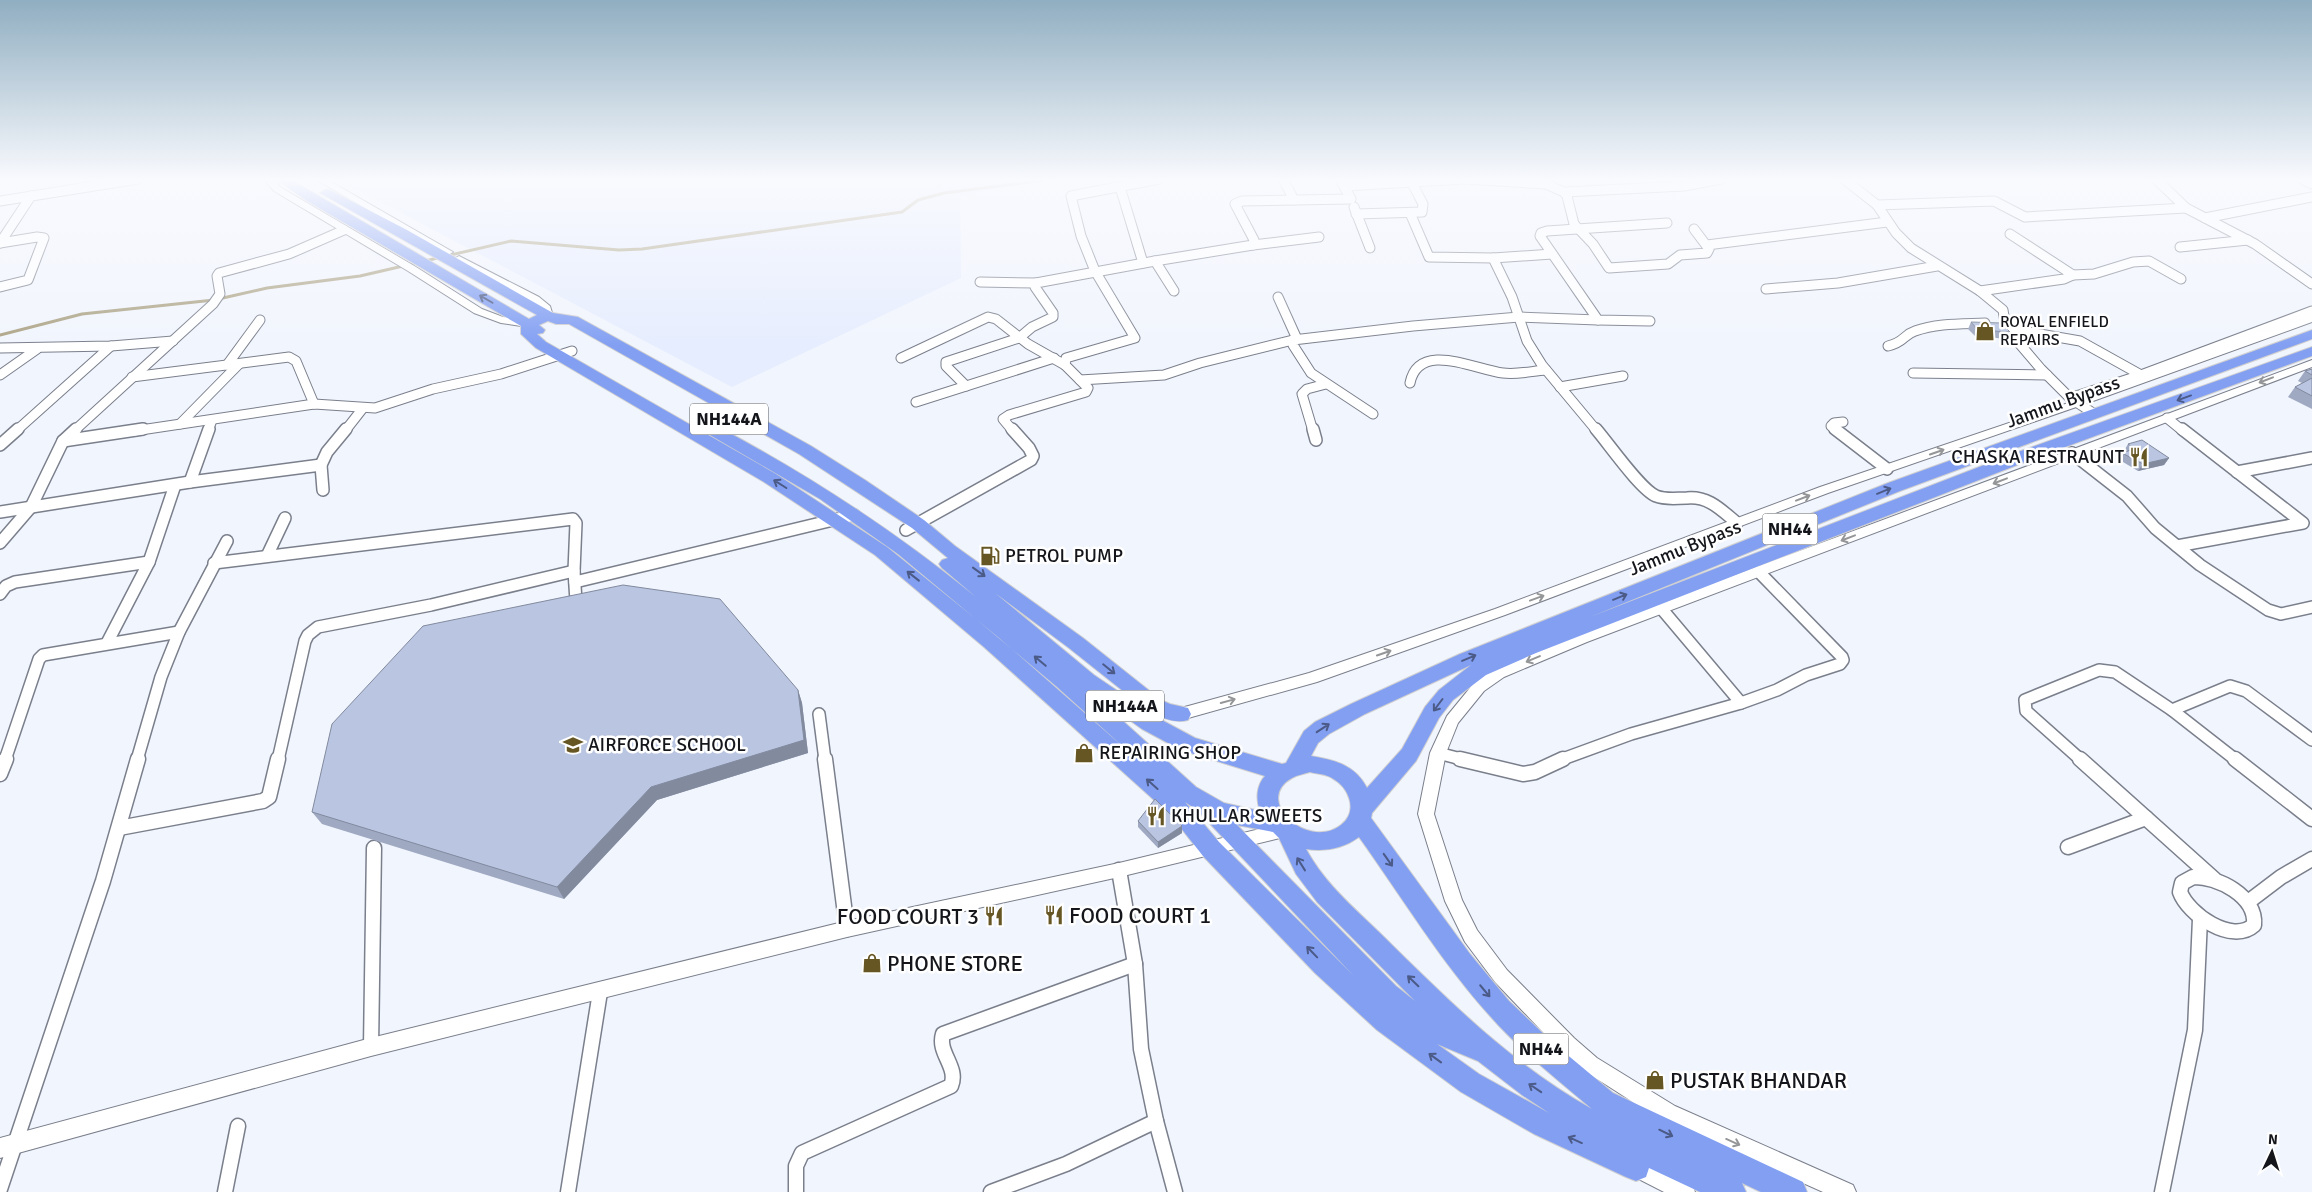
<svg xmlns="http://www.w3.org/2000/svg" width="2312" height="1192" viewBox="0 0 2312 1192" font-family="Signika,sans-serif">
  <rect width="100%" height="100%" fill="#f1f5fd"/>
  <!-- built -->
  <polygon fill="#e6edfe" points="337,179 1049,179 960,196 961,278 732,387"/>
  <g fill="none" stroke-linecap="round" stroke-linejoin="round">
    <!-- stream -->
    <polyline stroke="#ada487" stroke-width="3" points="0,335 82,314 214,300 267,288 360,276 511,241 619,250 642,249 902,212 918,200 944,193 1054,179"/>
    <defs>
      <g id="minor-far2">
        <polyline points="1283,179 1294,200 1351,199 1341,181"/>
        <polyline points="1543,179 1546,184 1564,192 1567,196 1574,224 1593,244 1609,268 1668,264 1680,255 1707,253 1709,249 1694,229"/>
        <polyline points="1844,179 1877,205 1896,233 1911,248 1980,291 2003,310 2006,328 2041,369 2070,398 2093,413"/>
        <polyline points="2156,179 2186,208 2255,244 2312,284"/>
        <polyline points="2302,179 2312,184"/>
        <polyline points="1344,186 1464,179 1546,184"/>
        <polyline points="1120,187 1143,263"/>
        <polyline points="1564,192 1684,186 1721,179"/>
        <polyline points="0,201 138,179"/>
        <polyline points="1877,205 1994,201 2025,217 2186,208"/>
        <polyline points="1354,207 1370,248"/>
        <polyline points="1410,213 1429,257 1493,258 1552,254"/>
        <polyline points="1356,214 1422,212 1423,204 1411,181"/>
        <polyline points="2205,218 2312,197"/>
        <polyline points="0,243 37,237 44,238 28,280 0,287"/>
        <polyline points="0,243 31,196"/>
        <polyline points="1253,245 1319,237"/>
        <polyline points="1707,245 1887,222"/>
        <polyline points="2180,247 2248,240"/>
        <polyline points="1493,258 1512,297 1527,341 1542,365 1597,431"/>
        <polyline points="2073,275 2094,274 2133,262 2149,261 2181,279"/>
        <polyline points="980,282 1036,283"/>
        <polyline points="1766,289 1838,283 1937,266"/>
        <polyline points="1174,291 1155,261 1253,245 1254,240 1235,204 1242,201 1294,200"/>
        <polyline points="1980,291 2064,279 2073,275 2010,234"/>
        <polyline points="1278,297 1297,339"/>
        <polyline points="1650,321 1598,320 1540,236 1541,233 1547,231 1667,223"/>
        <polyline points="2006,328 2080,341 2141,375"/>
        <path d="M 1888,346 C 1905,342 1903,335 1915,331 C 1937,323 1961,324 1985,323"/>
        <polyline points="0,348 111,346 173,341"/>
        <polyline points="901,358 988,317 996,319 1028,344 1065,365"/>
        <polyline points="227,365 260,320"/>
        <polyline points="1913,373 2047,375"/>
        <polyline points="0,375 37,349"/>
        <polyline points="132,377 289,357 296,361 314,404"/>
        <polyline points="1080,380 1164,375 1200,363 1293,340"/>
        <path d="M 1410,383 C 1419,340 1476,370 1503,373 C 1517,375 1532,371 1546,370"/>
        <polyline points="966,386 946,366 946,362 1019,338 1032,327 1053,317 1053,313 1035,287 1036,283 1155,261"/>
        <polyline points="1560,387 1623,376"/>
        <polyline points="2070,398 2141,375 2312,311"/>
        <polyline points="916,402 1054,358"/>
        <polyline points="1373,414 1311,373 1293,345 1293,340 1413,326 1519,317 1598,320"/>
        <polyline points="2167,418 2183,431"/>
        <polyline points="180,424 239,364"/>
        <polyline points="16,431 111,346"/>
        <polyline points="74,431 213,304 220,294 217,276 219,273 289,254 344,230"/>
        <polyline points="134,431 314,404 375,408 433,389 501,374 572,351"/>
        <polyline points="208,431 212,420"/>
        <polyline points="345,431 363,408"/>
        <polyline points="1013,431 1003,419 1009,415 1086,392 1088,388 1065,365 1066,358 1135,338 1095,271 1081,236 1071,196 1159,179"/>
        <polyline points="1313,431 1302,394 1307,389 1326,384"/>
        <polyline points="1837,431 1831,426 1834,423 1843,422"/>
      </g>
      <g id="minor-far1">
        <polyline points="1313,429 1316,440"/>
        <path d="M 1596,429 C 1609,444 1640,489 1656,496 C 1666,500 1676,498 1687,498 C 1709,496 1721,510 1737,523"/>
        <polyline points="1835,429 1887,469"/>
        <polyline points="63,441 143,429"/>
        <polyline points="0,445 18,429"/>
        <polyline points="2072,453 2127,496 2155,528 2200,565 2268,610 2281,614 2312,607"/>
        <polyline points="2237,472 2312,458"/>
        <polyline points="190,482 209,429"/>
        <polyline points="323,490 321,465 327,452 346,429"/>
        <polyline points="0,512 190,482 321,465"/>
        <polyline points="906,530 1031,460 1033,456 1029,448 1012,429"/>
        <polyline points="0,543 31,507 63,441 76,429"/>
        <polyline points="2177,546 2303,523 2182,429"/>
        <polyline points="267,556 285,518"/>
        <polyline points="214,563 573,519 576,523 574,571 576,601"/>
        <polyline points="575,582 854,515"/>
        <polyline points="0,594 6,586 15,582 149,562"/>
        <polyline points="1661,608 1741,703"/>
        <polyline points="107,643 149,562 175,485"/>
        <polyline points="2172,710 2230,686 2246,691 2312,740"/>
        <polyline points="819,714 825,760"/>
        <polyline points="1438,753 1465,760"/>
        <polyline points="5,760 39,659 43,655 179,632"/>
        <polyline points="137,760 161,677 179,632 227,541"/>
        <polyline points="278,760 305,641 308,635 318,627 431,605 574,571"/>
        <polyline points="1560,760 1631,734 1741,703 1777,690 1806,675 1840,664 1843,660 1842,657 1759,572"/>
        <polyline points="2081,760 2026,711 2025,700 2099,670 2115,672 2172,710 2236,760"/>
      </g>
      <g id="minor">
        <polyline points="825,759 847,929"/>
        <polyline points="1460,759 1523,774 1535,772 1563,759"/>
        <polyline points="2080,759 2214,879"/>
        <polyline points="2235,759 2312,819"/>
        <polyline points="0,774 6,759"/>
        <polyline points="119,828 263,801 269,797 278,759"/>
        <polyline points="2068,847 2146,818"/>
        <polyline points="1119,870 1135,964 1141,1049 1156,1121 1175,1192"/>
        <path d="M 2193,877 C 2217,876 2257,896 2254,925 C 2232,945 2188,914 2180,892 L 2182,883 Z"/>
        <polyline points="2248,902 2281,877 2312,859"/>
        <polyline points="371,1047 374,848"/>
        <polyline points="0,1189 103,881 138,759"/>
        <polyline points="225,1192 238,1126"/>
        <polyline points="568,1192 600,992"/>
        <path d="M 796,1192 L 796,1166 L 802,1153 L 951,1086 C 959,1067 937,1053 943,1034 L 1135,964"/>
        <polyline points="991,1192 1066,1164 1156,1121"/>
        <polyline points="2162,1192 2195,1030 2200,919"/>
      </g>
      <g id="tertiary">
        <polygon points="264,179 274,179 280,187 416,267 482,309 503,317 528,321 533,324 528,327 501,323 474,313 408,271 274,191"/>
        <polygon points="315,179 326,179 453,252 448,255 445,254"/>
        <polygon points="459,256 539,297 550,306 553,316 552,318 544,318 541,309 531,301 455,261 454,259"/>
        <polygon points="2312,315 2312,322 2082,405 1828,493 1505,615 1317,682 1181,720 1176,718 1173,714 1176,710 1181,708 1309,673 1495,609 1820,487 2074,401"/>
        <polygon points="2312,360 2312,367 1587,642 1504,677 1484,691 1458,723 1446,753 1434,814 1462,900 1477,930 1507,970 1574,1038 1597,1058 1675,1106 1853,1185 1856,1192 1823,1192 1667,1122 1652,1118 1650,1113 1583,1070 1560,1050 1495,982 1465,942 1445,901 1418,814 1430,753 1447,716 1474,683 1494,669 1577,634"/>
        <polygon points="1284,823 1290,825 1292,830 1290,835 1284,837 1119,877 847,937 371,1056 0,1158 0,1138 371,1038 847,921 1119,863"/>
        <polygon points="1632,1155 1692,1185 1695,1192 1664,1192 1625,1172 1622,1165 1625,1158"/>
      </g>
      <path id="trunk" d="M 276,179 L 290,179 L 529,319 L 537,315 L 320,193 L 326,189 L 330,190 L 407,230 L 553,313 L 578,317 L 811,446 L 865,480 L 924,520 L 955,546 L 1083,638 L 1161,700 L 1170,704 L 1188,708 L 1191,714 L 1188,720 C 1174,724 1159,717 1147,710 L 1069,648 L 995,593 L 1094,675 L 1156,717 L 1195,738 L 1282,764 L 1286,763 L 1304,731 L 1315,722 L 1351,704 L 1460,654 L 1888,483 L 2312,330 L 2312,339 L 1900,491 L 1590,617 L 2018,452 L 2312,347 L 2312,356 L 2030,460 L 1536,653 L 1486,675 L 1453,700 L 1439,718 L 1416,761 L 1372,813 L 1371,818 L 1470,954 L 1509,1001 L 1552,1042 L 1613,1093 L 1803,1182 L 1807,1192 L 1761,1192 L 1742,1183 L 1746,1192 L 1700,1192 L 1649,1168 L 1646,1177 L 1636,1181 L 1626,1177 L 1534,1134 L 1461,1092 L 1377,1030 L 1315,973 L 1203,856 L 1177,823 L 1153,799 L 984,647 L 875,555 L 764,482 L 536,348 L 521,334 L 521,326 L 307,201 ZM 548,321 L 556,324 L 569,324 L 799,454 L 912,528 L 948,558 L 942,560 L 939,564 L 942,568 L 976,597 C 894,531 814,478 722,429 L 710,429 L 708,432 L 710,435 L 820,499 L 898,554 L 1056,686 L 1129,752 L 998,637 L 887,547 L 776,474 L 546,342 L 537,334 L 543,333 L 545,330 L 539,325 ZM 1471,665 L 1439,690 L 1425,707 L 1402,749 L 1367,788 C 1355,765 1335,760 1311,756 L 1318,743 L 1329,734 L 1365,714 ZM 1093,694 L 1142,729 L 1181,750 L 1265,776 C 1256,786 1256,800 1260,811 L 1224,803 L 1196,787 ZM 1310,772 C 1317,774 1326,774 1332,778 C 1349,787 1359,811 1341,825 C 1308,851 1252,800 1292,778 C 1297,775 1304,774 1310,772 ZM 1185,802 L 1197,810 L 1353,975 L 1219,842 ZM 1237,825 L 1273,832 L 1279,838 L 1296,874 L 1317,902 L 1415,1001 L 1396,986 ZM 1359,837 C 1402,897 1441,962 1491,1017 C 1521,1051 1557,1079 1592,1109 C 1513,1065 1451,1003 1387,940 C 1358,911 1326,886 1306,849 C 1325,852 1344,848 1359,837 ZM 1437,1044 L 1478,1061 L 1522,1095 L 1549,1113 L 1479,1074 Z"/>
    </defs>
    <!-- minor-far2 casing -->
    <use href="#minor-far2" stroke="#7a7f8c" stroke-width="11"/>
    <!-- minor-far1 casing -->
    <use href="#minor-far1" stroke="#7a7f8c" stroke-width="14"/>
    <!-- minor casing -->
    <use href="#minor" stroke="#7a7f8c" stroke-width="17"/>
    <!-- tertiary casing -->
    <use href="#tertiary" stroke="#7a7f8c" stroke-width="2"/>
    <!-- trunk casing -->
    <use href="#trunk" stroke="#d0d0d1" stroke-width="2"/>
    <!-- minor-far2 -->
    <use href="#minor-far2" stroke="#fff" stroke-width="9"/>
    <!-- minor-far1 -->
    <use href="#minor-far1" stroke="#fff" stroke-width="11"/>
    <!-- minor -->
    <use href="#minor" stroke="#fff" stroke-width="14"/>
    <!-- tertiary -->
    <use href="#tertiary" fill="#fff" fill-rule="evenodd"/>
    <!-- trunk -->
    <use href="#trunk" fill="#829ff2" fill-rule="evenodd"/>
  </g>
  <!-- wall -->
  <g fill="#9fa9c2">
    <polygon points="1971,322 2010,332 2007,339 1975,336 1968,329"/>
    <polygon points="2312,369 2312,409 2288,397 2295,387 2302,383 2298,381 2305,371"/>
    <polygon points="2128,444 2169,458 2164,465 2138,471 2118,459 2122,453 2125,452 2124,451"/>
    <polygon points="798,690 802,703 808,753 657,800 564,899 322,824 312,812"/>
    <polygon points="1138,821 1182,826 1182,833 1158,848 1138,827"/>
  </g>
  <!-- shaded-wall -->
  <g fill="#828a9e">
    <polygon points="2169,458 2164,465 2138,471 2143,464"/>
    <polygon points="798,690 802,703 808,753 657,800 564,899 557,887 651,787"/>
    <polygon points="1182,826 1182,833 1158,848 1158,842"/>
  </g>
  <!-- building -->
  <g fill="#b9c5e1" stroke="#828a9e">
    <polygon points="1971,322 2001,323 2010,332 1978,330"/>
    <polygon points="2312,369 2312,375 2305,371"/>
    <polygon points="2312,378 2312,396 2295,387"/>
    <polygon points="2142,440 2169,458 2143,464 2122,453 2134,449 2128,444"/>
    <polygon points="623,585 720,599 798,690 804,740 651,787 557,887 312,812 332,724 423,626"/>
    <polygon points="1155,799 1182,826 1158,842 1138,821"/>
  </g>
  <!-- one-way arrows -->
  <defs><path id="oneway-shaft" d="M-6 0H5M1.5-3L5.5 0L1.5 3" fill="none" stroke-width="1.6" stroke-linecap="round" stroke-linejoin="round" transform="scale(1.25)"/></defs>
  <g stroke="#4b5a86">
    <use href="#oneway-shaft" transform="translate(486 299) rotate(-150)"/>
    <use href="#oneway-shaft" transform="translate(2184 398) rotate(160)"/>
    <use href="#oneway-shaft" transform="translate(780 484) rotate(-148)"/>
    <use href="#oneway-shaft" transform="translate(1884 491) rotate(-22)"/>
    <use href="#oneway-shaft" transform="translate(979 572) rotate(36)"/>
    <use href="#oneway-shaft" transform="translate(913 576) rotate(-142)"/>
    <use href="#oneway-shaft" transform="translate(1620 597) rotate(-22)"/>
    <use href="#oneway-shaft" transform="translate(1469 658) rotate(-23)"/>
    <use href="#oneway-shaft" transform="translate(1040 661) rotate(-140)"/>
    <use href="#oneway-shaft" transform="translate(1109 669) rotate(39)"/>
    <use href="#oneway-shaft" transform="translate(1438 705) rotate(127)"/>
    <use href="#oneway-shaft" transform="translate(1323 728) rotate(-33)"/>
    <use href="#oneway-shaft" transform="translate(1152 784) rotate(-138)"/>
    <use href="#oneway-shaft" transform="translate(1388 860) rotate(55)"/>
    <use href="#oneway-shaft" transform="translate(1301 864) rotate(-122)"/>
    <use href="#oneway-shaft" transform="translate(1312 952) rotate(-134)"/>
    <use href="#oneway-shaft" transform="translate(1413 981) rotate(-136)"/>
    <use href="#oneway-shaft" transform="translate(1485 991) rotate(50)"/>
    <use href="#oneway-shaft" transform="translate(1435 1058) rotate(-144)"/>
    <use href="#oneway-shaft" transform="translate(1535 1088) rotate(-146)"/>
    <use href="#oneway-shaft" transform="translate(1666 1133) rotate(26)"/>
    <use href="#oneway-shaft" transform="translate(1575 1140) rotate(-156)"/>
  </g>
  <g stroke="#959698">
    <use href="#oneway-shaft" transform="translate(2266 380) rotate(159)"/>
    <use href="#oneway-shaft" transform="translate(1937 452) rotate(-19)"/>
    <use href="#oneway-shaft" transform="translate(2000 481) rotate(159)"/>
    <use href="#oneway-shaft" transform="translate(1803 498) rotate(-21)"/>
    <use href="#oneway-shaft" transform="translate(1848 538) rotate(159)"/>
    <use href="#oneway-shaft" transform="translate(1537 598) rotate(-20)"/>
    <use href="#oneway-shaft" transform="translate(1384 653) rotate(-19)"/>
    <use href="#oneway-shaft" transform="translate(1533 659) rotate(157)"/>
    <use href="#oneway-shaft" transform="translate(1228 701) rotate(-15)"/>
    <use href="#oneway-shaft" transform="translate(1733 1142) rotate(24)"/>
  </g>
  <!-- sky -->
  <linearGradient id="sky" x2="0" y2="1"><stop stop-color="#90aec1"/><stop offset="0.52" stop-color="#f9fafe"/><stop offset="1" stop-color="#f9fafe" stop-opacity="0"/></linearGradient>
  <rect width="2312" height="346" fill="url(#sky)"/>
  <!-- icons -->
  <defs>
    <symbol id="shop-bare" viewBox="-9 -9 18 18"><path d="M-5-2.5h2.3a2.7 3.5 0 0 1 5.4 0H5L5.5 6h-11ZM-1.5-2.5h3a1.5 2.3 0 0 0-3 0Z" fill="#665624" stroke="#fff" stroke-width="2.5" paint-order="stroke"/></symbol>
    <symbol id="restaurant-bare" viewBox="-9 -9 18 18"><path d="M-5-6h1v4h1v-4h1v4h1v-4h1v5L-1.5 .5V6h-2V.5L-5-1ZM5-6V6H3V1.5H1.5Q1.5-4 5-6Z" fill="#665624" stroke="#fff" stroke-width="2.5" paint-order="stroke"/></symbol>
    <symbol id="fuel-bare" viewBox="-9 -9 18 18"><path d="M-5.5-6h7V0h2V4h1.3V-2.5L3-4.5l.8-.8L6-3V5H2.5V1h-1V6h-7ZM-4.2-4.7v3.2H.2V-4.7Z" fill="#665624" stroke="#fff" stroke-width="2.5" paint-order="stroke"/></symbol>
    <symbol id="school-bare" viewBox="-9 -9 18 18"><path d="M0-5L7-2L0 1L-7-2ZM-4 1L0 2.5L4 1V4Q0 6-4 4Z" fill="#665624" stroke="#fff" stroke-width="2.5" paint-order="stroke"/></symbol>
  </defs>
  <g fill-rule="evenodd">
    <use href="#shop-bare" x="1971" y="317" width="28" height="28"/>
    <use href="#restaurant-bare" x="2125" y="443" width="28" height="28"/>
    <use href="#fuel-bare" x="976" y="542" width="28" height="28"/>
    <use href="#school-bare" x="559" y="731" width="28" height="28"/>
    <use href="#shop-bare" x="1070" y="739" width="28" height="28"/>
    <use href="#restaurant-bare" x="1142" y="802" width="28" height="28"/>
    <use href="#restaurant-bare" x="1040" y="901" width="28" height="28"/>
    <use href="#restaurant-bare" x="980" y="902" width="28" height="28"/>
    <use href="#shop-bare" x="858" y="949" width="28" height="28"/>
    <use href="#shop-bare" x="1641" y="1066" width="28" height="28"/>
  </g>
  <g text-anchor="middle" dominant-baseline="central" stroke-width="5" stroke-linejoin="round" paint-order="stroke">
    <!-- far-poi labels -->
    <g font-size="16" fill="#14161b" stroke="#fff" text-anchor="start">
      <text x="2000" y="322">ROYAL ENFIELD<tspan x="2000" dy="18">REPAIRS</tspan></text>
    </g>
    <!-- shield labels -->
    <g fill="#fff" stroke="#5a5c5f" stroke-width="1">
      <rect x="690" y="403.5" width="78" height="31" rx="4"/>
      <rect x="1762.5" y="513.5" width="55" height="31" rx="4"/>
      <rect x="1086" y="690.5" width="78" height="31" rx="4"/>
      <rect x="1513.5" y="1033.5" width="55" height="31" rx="4"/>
    </g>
    <g font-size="18" font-weight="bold" fill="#14161b">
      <text x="729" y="419">NH144A</text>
      <text x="1790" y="529">NH44</text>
      <text x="1125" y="706">NH144A</text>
      <text x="1541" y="1049">NH44</text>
    </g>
    <!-- street labels -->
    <g font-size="19" fill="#14161b" stroke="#fff">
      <text transform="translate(2063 402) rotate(-20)">Jammu Bypass</text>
      <text transform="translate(1685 548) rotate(-22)">Jammu Bypass</text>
    </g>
    <!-- poi labels -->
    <g font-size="19" fill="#14161b" stroke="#fff" text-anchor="start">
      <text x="2124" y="457" text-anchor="end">CHASKA RESTRAUNT</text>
      <text x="1005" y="556">PETROL PUMP</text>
      <text x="588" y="745">AIRFORCE SCHOOL</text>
      <text x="1099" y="753">REPAIRING SHOP</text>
      <text x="1171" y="816">KHULLAR SWEETS</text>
    </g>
    <!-- near-poi labels -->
    <g font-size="22" fill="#14161b" stroke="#fff" text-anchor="start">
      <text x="1069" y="915">FOOD COURT 1</text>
      <text x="979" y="916" text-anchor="end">FOOD COURT 3</text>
      <text x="887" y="963">PHONE STORE</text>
      <text x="1670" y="1080">PUSTAK BHANDAR</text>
    </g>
  </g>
  <!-- north arrow -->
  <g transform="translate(2272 1152) rotate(4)" stroke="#ffffff" stroke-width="4" paint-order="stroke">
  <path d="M0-4L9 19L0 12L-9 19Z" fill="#14161b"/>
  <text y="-8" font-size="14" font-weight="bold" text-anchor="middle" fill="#14161b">N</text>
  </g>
</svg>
